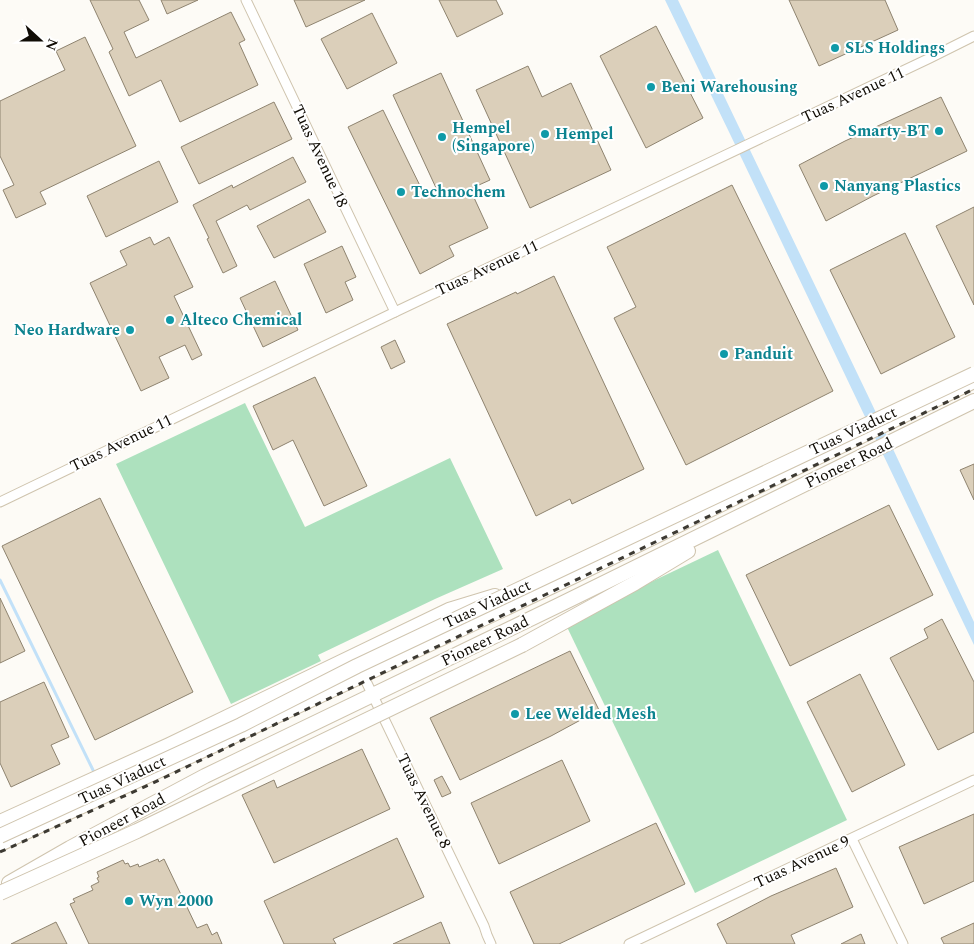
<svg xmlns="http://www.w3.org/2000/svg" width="974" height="944" viewBox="0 0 974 944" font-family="Spectral,serif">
  <rect width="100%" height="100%" fill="#fdfbf6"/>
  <!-- green -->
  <g fill="#ade1be">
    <polygon points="245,403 305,527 450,458 503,569 435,599 318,655 321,661 231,704 116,464"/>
    <polygon points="718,550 847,820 695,893 567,627 653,581"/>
  </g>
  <!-- water -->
  <polygon fill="#c2e1f8" points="665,0 678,0 871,402 974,622 974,645 730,134"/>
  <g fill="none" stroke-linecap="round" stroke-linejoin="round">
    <!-- stream -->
    <polyline stroke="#c2e1f8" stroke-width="3" points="0,580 93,770"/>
  </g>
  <!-- building -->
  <g fill="#dbcfba" stroke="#8e836f">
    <polygon points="90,0 139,0 149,20 124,32 136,58 231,12 245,40 239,43 258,85 180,122 161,80 129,96 109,52 113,49"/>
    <polygon points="161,0 198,0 167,14"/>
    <polygon points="294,0 365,0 306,27"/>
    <polygon points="439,0 496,0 503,14 457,37"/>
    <polygon points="789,0 885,0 898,30 819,66"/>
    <polygon points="372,13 397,63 347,89 321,39"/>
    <polygon points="656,26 703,118 646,148 600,56"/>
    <polygon points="85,37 136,146 40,192 46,204 16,218 3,190 14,185 0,156 0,101 65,70 56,51"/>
    <polygon points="528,66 542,97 571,83 611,170 530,208 476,90"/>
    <polygon points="441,73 490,180 470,189 488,228 449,246 454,256 420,274 348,127 383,110 425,196 437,190 393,95"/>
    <polygon points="941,97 967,151 873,196 826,221 799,165 845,141"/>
    <polygon points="274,102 292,139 199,184 181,147"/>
    <polygon points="293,157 306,182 250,210 247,205 216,221 237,266 223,273 207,239 209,238 193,205 232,185 233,188"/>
    <polygon points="159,161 178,202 106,237 87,196"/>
    <polygon points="732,185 833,391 686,465 614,318 636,307 607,247"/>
    <polygon points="309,199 326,232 274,258 257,226"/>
    <polygon points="974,207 974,305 936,226"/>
    <polygon points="905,233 955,337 881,374 830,270"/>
    <polygon points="150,237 154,245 169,237 193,287 174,296 202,355 192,360 185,345 159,357 169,378 141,391 90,283 127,265 120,251"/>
    <polygon points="342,246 356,277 345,282 353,300 326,313 304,264"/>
    <polygon points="554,276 644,469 572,504 570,499 536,516 447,324 516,292 517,294"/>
    <polygon points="275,281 298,330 263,347 240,298"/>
    <polygon points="395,340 405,362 391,369 381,347"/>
    <polygon points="315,377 367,486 324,506 293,440 273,450 253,406"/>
    <polygon points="974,464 974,500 960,470"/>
    <polygon points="100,498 193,692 95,740 2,546"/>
    <polygon points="889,505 933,595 790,666 746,575"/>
    <polygon points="0,598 25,651 0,663"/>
    <polygon points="942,619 974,682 974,732 938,750 890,658 928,638 924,629"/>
    <polygon points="570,651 599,710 551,736 460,780 430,718"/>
    <polygon points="860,674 905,765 852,792 807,702"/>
    <polygon points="44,682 69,737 51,745 60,764 11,787 0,763 0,702"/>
    <polygon points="362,749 390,809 274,863 242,795 274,780 277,788"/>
    <polygon points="562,760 590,821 499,864 471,803"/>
    <polygon points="442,776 451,793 442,797 434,780"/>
    <polygon points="974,814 974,881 924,904 899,847"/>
    <polygon points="656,823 685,884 559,944 534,944 510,892"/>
    <polygon points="397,838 424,897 333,939 336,944 284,944 264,901"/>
    <polygon points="158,859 159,862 164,859 197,928 207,924 212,935 217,932 222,944 89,944 70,904 75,902 73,899 93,890 91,886 99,882 97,878 99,877 97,872 123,860 125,864 128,863 130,867 138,864 139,867"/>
    <polygon points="836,868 853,907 791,935 795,944 727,944 717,924 771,896"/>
    <polygon points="56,922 67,944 11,944"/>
    <polygon points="441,922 450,944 393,944"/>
    <polygon points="974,923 974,944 944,944 941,938"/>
    <polygon points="861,934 865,944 841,944"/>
  </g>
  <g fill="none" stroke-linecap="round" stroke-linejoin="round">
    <defs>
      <g id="minor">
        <polyline points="246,0 395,312"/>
        <polyline points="0,502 395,312 930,58 974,36"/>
        <polyline points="363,675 484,926 487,935 491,944"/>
        <polyline points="852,839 903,944"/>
        <polyline points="629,944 974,780"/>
      </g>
      <g id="primary">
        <polyline points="522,645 635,583 688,551"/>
        <polyline points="0,822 169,745 449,610 495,596"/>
        <polyline points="0,844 253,727 572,577 974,381"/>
        <polyline points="9,883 70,848 205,776 557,606 974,401"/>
      </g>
    </defs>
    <!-- minor casing -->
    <use href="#minor" stroke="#cfc4ae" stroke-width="11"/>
    <!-- primary casing -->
    <use href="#primary" stroke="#cfc4ae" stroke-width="16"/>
    <!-- minor -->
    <use href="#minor" stroke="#fff" stroke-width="9"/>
    <!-- primary -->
    <use href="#primary" stroke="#fff" stroke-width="14"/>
    <!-- rail -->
    <polyline stroke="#3d3a33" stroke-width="3" stroke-dasharray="6 6" stroke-linecap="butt" points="0,852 153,783 974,389"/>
    <defs>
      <g id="primary-bridge">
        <polyline points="0,836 241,725 357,666 974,374"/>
        <polyline points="0,893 137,831 522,645"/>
      </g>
    </defs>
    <!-- primary-bridge casing -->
    <use href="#primary-bridge" stroke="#cfc4ae" stroke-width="16" stroke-linecap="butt"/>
    <!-- primary-bridge -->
    <use href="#primary-bridge" stroke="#fff" stroke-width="14"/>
  </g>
  <!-- markers -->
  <g fill="#0f9aa8" stroke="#fff" stroke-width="2">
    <circle cx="835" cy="48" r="5"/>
    <circle cx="651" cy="87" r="5"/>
    <circle cx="939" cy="131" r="5"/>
    <circle cx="545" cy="134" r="5"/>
    <circle cx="442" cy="137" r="5"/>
    <circle cx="824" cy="186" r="5"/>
    <circle cx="401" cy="192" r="5"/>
    <circle cx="170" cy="320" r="5"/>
    <circle cx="130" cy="330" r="5"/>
    <circle cx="724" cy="354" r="5"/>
    <circle cx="515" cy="714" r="5"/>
    <circle cx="129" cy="901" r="5"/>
  </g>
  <g text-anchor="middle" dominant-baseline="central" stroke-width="4" stroke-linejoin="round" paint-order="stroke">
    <!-- culture labels -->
    <g font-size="16" font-weight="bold" fill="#0d838f" stroke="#fff" text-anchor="start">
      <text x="845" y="48">SLS Holdings</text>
      <text x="661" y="87">Beni Warehousing</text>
      <text x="452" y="128">Hempel<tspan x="452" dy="18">(Singapore)</tspan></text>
      <text x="929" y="131" text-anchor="end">Smarty-BT</text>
      <text x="555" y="134">Hempel</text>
      <text x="834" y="186">Nanyang Plastics</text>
      <text x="411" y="192">Technochem</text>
      <text x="180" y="320">Alteco Chemical</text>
      <text x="120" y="330" text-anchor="end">Neo Hardware</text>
      <text x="734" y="354">Panduit</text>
      <text x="525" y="714">Lee Welded Mesh</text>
      <text x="139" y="901">Wyn 2000</text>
    </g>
    <!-- street labels -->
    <g font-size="16" fill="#100c05" stroke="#fff">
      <text transform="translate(853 95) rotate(-25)">Tuas Avenue 11</text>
      <text transform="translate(320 156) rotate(65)">Tuas Avenue 18</text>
      <text transform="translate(487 268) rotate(-25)">Tuas Avenue 11</text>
      <text transform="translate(853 431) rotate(-25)">Tuas Viaduct</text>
      <text transform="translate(121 443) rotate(-26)">Tuas Avenue 11</text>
      <text transform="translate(849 463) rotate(-26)">Pioneer Road</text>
      <text transform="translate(487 604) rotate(-25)">Tuas Viaduct</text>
      <text transform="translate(485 641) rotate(-26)">Pioneer Road</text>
      <text transform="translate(122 780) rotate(-25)">Tuas Viaduct</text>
      <text transform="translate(424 801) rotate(64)">Tuas Avenue 8</text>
      <text transform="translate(122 820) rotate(-28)">Pioneer Road</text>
      <text transform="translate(802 862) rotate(-25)">Tuas Avenue 9</text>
    </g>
  </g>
  <!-- north arrow -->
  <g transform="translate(40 40) rotate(111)" stroke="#ffffff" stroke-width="4" paint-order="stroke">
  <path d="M0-4L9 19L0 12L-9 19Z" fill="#100c05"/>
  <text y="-8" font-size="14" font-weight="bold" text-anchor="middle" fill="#100c05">N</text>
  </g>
</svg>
